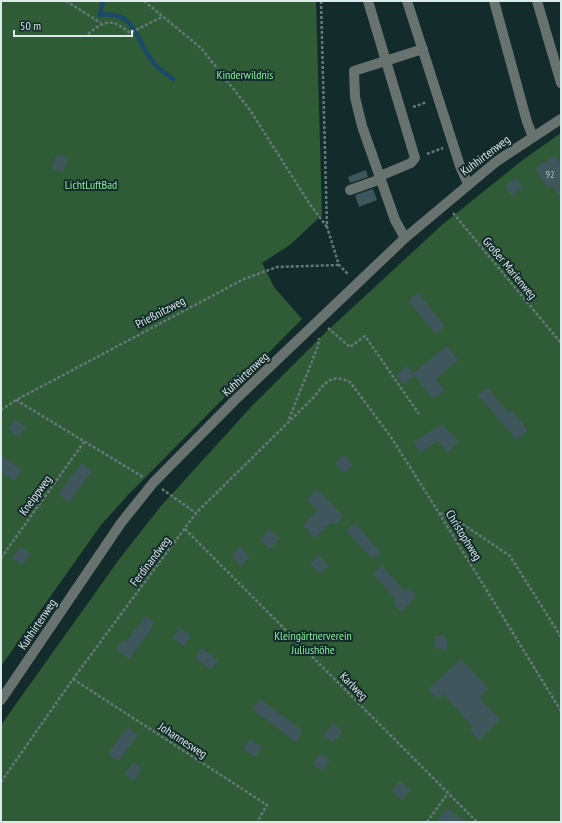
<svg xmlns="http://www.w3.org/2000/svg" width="562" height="823" viewBox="0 0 562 823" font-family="'PT Sans Narrow',sans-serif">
  <rect width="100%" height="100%" fill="#132b2b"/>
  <!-- green -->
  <g fill="#2f5b37">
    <polygon points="1,1 316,1 322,215 290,245 262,263 274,287 302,319 128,495 101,525 1,666"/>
    <polygon points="561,133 561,822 1,822 1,725 120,558 161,506 251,407 325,333 443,224 524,159"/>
  </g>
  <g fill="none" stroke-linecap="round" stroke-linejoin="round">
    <!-- stream -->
    <path stroke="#1a4a68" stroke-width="4.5" d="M 103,1 L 100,15 C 132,11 134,32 148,55 C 153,65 164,73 173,79"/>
  </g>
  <!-- building -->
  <g fill="#3f565d">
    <polygon points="57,154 68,158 63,172 51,168"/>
    <polygon points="555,155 561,164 561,197 552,186 548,188 535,168"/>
    <polygon points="366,170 368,177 350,183 348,177"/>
    <polygon points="516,178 523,188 512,196 505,186"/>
    <polygon points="373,189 377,200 359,207 355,195"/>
    <polygon points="418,293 445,326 436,334 408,301"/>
    <polygon points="447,346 458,360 436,379 444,390 433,399 413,373"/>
    <polygon points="407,366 414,376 404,385 396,375"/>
    <polygon points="487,387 508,412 511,410 528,430 517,440 478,395"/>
    <polygon points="15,419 26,427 19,437 8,429"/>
    <polygon points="442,424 459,442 448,452 438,441 420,452 413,442"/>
    <polygon points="1,455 22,470 14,481 1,472"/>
    <polygon points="344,455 353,465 344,473 335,463"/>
    <polygon points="82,463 92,471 69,502 58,494"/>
    <polygon points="317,489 343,516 334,525 332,522 315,538 303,525 318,511 307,500"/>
    <polygon points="355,523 381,553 373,559 346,531"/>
    <polygon points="270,529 280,538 270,549 260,540"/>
    <polygon points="20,547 31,554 22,565 12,558"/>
    <polygon points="240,547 250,557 241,566 231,556"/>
    <polygon points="318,555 329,565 320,574 310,564"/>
    <polygon points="381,565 405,591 409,588 417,596 401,612 393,602 396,599 373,574"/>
    <polygon points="146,616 154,622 150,631 129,659 116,650 123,640 126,642"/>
    <polygon points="180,628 191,636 184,646 173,638"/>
    <polygon points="435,636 444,636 448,640 447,650 438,649 434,645"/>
    <polygon points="202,648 218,660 211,670 195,658"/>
    <polygon points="461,659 489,689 479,698 500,719 479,740 470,730 473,727 444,694 438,699 428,689"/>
    <polygon points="260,699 303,731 296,742 252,709"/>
    <polygon points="333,723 343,731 333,743 323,736"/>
    <polygon points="127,727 138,735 119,761 108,754"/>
    <polygon points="250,739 262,747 255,757 243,749"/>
    <polygon points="320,753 330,760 322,771 312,764"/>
    <polygon points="133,762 142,769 134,781 125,774"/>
    <polygon points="400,781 410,790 402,800 391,791"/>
    <polygon points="447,808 466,822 436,822"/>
  </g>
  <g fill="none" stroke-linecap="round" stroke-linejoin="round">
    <!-- path -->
    <g stroke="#657979" stroke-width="2.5" stroke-dasharray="3 2" stroke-linecap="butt">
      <polyline points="66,1 101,23"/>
      <polyline points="144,1 201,48 250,110 309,203 327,227"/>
      <polyline points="321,1 327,227 339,265 349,275"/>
      <path d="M 88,34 C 105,20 112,18 130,33 L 162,17"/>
      <polyline points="413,107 427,102"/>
      <polyline points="427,154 443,148"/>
      <polyline points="453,213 561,343"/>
      <polyline points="328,328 350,347 365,336 419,414"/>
      <polyline points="16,400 143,477"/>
      <polyline points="1,410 16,400 244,279 277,267 339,265"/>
      <polyline points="289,419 318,346 319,338"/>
      <polyline points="162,489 196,513"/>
      <polyline points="440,513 467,527 510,556 561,637"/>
      <polyline points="185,529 477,822"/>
      <polyline points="1,558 84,442"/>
      <polyline points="73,679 267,805 257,822"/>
      <path d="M 1,782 L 73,679 L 196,513 L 314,397 C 325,383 331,373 350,382 L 391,437 L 439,513 L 561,711"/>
      <polyline points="427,822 448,793"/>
    </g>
    <!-- minor -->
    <g stroke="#68726e" stroke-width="10">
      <polyline points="368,1 415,158 411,163 380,176"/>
      <polyline points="407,1 460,166 468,184"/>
      <polyline points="494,1 527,122 533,137"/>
      <polyline points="537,1 561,83"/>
      <polyline points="350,190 381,179"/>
      <polyline points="405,238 395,220 362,126 355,97 354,71 423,49"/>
      <polyline points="1,700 121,523 153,483 234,401 405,238 497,161 561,119"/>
    </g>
  </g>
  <g text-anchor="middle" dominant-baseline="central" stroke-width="4" stroke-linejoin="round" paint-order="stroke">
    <!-- number labels -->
    <g font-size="10" fill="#b5c5c6">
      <text x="550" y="174">92</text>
    </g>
    <!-- park labels -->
    <g font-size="12" fill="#87ed99" stroke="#132b2b">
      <text x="245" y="74">Kinderwildnis</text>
      <text x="91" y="184">LichtLuftBad</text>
      <text x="313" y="635">Kleingärtnerverein<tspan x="313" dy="14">Juliushöhe</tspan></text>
    </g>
    <!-- street labels -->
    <g font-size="12" fill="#dceae9" stroke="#132b2b">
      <text transform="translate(485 155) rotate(-37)">Kuhhirtenweg</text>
      <text transform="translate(510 268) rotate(50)">Großer Marienweg</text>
      <text transform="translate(160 312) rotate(-28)">Prießnitzweg</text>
      <text transform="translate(245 374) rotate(-43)">Kuhhirtenweg</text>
      <text transform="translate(35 495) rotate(-54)">Kneippweg</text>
      <text transform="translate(464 535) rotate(58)">Christophweg</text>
      <text transform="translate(150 561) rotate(-53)">Ferdinandweg</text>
      <text transform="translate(37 624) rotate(-56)">Kuhhirtenweg</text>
      <text transform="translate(354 686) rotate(45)">Karlweg</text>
      <text transform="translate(183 740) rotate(33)">Johannesweg</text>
    </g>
  </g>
  <!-- border -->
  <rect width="562" height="823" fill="none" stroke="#dceae9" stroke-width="4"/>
  <!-- scale -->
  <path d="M14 30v6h118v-6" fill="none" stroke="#dceae9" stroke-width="2"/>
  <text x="20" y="30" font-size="12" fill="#dceae9" stroke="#132b2b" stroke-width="3" paint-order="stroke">50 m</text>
</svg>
